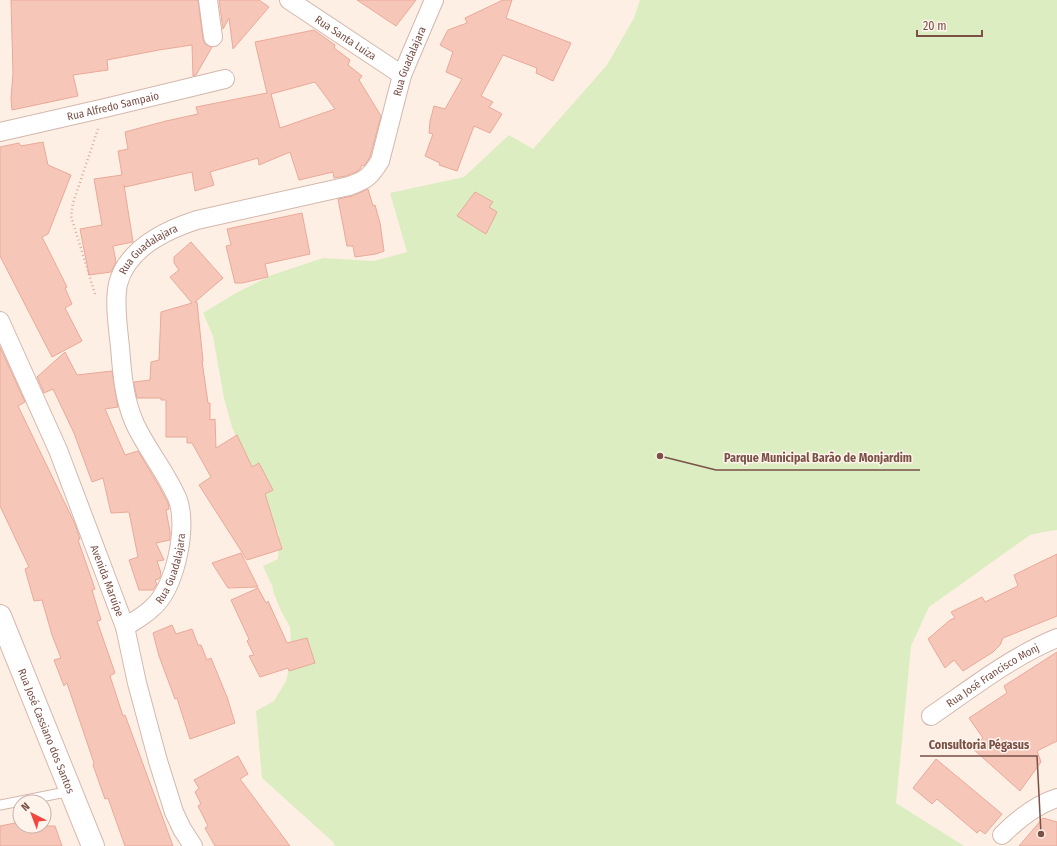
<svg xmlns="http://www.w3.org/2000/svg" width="1057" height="846" viewBox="0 0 1057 846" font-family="'Fira Sans Condensed',sans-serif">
  <rect width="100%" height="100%" fill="#feefe4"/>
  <!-- green -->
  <polygon fill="#dbedc1" points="640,0 1057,0 1057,530 1043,532 1030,535 929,607 911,646 896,803 964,846 335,846 333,842 262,778 256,711 274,701 286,681 292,657 290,627 281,611 273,591 273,588 263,566 278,559 279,534 260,495 232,427 224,398 213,336 203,313 236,293 272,275 323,258 374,261 407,252 390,193 464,177 509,135 533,149 607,65 634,18"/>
  <!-- building -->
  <g fill="#f6c6b9" stroke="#eaa998" fill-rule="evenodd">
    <polygon points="11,0 198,0 203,39 205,44 212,47 196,75 193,76 192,45 159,50 107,60 108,70 73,75 78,96 12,110 11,99 13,73"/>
    <polygon points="219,0 259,0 269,7 233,49 229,18 223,29"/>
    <polygon points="357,0 416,0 396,26"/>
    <polygon points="503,0 512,0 506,18 571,43 553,81 536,73 537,68 503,55 481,96 493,102 489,107 502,114 490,133 474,126 457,171 439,165 440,163 425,156 433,134 429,133 430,121 434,106 445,109 462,79 446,72 453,52 440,45 448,30 467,23 465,18"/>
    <path d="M 314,30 L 335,45 L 334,48 L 350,60 L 348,65 L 362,76 L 359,80 L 381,116 L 370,157 L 365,165 L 361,166 L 361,168 L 358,171 L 346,176 L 334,178 L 333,172 L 299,180 L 290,152 L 259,165 L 258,158 L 210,172 L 214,185 L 195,191 L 192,172 L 125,187 L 124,185 L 133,242 L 113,246 L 116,262 L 111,272 L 89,275 L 80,229 L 102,225 L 94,179 L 122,175 L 118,151 L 128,149 L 125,132 L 166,121 L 198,114 L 196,107 L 267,93 L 255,42 ZM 315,82 L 335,109 L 280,128 L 271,94 Z"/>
    <polygon points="43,142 48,165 71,175 48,234 42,237 67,287 65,288 72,304 65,308 82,341 52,357 0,256 0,147 19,143 21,146"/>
    <polygon points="368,189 373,206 375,205 380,223 384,251 376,254 355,257 353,246 347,246 338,199 353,196"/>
    <polygon points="475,192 493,202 489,207 497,212 486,234 457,216"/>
    <polygon points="302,213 310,254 265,264 268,277 242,283 235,283 226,246 231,245 227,229"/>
    <polygon points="191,242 223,278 195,302 197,302 203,361 202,361 208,403 210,403 210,420 215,419 216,448 237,435 252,467 259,463 273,490 265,494 282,549 247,560 199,485 211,477 192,443 187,443 187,437 166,437 166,400 161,400 161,398 137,398 134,385 134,382 150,380 151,362 159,360 161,312 192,303 170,277 179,270 174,263 174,257"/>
    <polygon points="0,347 25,402 18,406 75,524 80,539 78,540 95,589 92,590 101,620 97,621 115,673 110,676 123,716 125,715 173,846 125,846 108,798 105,799 93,765 94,763 67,683 64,686 54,660 61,658 52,635 42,600 34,601 25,569 29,567 0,506"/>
    <polygon points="65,352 77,375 112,371 118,407 105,409 125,455 138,451 159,486 168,503 169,509 166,510 170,532 170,540 156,543 164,560 157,561 161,573 160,572 161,575 159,579 155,580 157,584 153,590 139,590 129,560 138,557 129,512 111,513 103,478 92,482 74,433 53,389 44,393 37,377"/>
    <polygon points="241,553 258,587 228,588 212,563"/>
    <polygon points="1057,554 1057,616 1003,638 1000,645 993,652 963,671 954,660 945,668 928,639 950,620 955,618 951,612 982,597 985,602 1018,586 1014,575"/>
    <polygon points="258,588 266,603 268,601 287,643 307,638 315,663 289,671 288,668 260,677 249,656 254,655 247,641 249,639 231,600"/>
    <polygon points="172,625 176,634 192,629 198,645 201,645 207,660 211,658 227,697 235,723 190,739 177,698 175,699 159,656 153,633"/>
    <polygon points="1057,652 1057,741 1037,751 1041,762 1020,791 972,748 983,738 969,718 1007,693 1004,686"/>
    <polygon points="238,756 248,774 240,779 290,846 215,846 205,828 208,826 198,806 201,804 195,792 199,788 194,780"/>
    <polygon points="936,759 1002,814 985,834 980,830 977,833 937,799 932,804 913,788"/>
    <polygon points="1043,818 1057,822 1057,846 1019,846"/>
    <polygon points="20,822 20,826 55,826 62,846 0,846 0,826"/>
  </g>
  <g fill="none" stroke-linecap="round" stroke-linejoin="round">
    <defs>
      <polyline id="lane" points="0,805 71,791"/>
      <g id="street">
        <polyline points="208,0 213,37"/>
        <path id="s1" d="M 289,0 L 402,75"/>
        <path id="s2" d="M 0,132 L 105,108 L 225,79"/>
        <path id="s3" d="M 0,321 L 58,450 L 125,627 L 137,683 L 158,761 L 174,812 L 182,829 L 193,846"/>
        <path id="s4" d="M 125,627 C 134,621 144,616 152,608 C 175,589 188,528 178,500 C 167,473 147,450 135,424 C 124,400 122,373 120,347 C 118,328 114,302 118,284 C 127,248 166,230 197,220 L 349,186 C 366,180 370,177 380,161 L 402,75 L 434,0"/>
        <path id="s5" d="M 931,716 C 972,688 1011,657 1057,638"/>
        <path d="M 1002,835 C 1018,819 1035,805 1057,798"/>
      </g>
      <g id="secondary">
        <path id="s6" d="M 0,616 L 93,846"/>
      </g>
    </defs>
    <!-- lane casing -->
    <use href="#lane" stroke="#d4b7ac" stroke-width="11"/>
    <!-- street casing -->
    <use href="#street" stroke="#d4b7ac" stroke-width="20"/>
    <!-- secondary casing -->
    <use href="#secondary" stroke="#d9b7ab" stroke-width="24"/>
    <!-- path -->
    <polyline stroke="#dca99c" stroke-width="2.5" stroke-dasharray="1 3" stroke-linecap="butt" points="95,294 71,216 73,203 98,129"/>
    <!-- lane -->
    <use href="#lane" stroke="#fff" stroke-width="9"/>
    <!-- street -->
    <use href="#street" stroke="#fff" stroke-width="18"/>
    <!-- secondary -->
    <use href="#secondary" stroke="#fff" stroke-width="22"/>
  </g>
  <g text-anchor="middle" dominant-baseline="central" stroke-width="3" stroke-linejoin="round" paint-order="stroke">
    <!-- street labels -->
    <g font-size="11" fill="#7a5047" stroke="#fff4ec">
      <text stroke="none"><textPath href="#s1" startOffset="68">Rua Santa Luiza</textPath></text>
      <text stroke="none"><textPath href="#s4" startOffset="785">Rua Guadalajara</textPath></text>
      <text stroke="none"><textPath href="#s2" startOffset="116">Rua Alfredo Sampaio</textPath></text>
      <text stroke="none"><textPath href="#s4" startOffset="426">Rua Guadalajara</textPath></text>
      <text stroke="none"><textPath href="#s4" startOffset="78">Rua Guadalajara</textPath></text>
      <text stroke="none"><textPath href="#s3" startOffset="281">Avenida Maruípe</textPath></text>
      <text stroke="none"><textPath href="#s5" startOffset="74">Rua José Francisco Monj</textPath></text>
      <text stroke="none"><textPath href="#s6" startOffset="124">Rua José Cassiano dos Santos</textPath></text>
    </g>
  </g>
  <!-- callouts -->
  <path fill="none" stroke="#7a5047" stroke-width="1.5" d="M660 456L716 470H920M1041 834L1037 756H920"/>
  <g fill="#7a5047" stroke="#fff4ec" stroke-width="1.5">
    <circle cx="660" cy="456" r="4"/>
    <circle cx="1041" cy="834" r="4"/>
  </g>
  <g font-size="12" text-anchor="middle" font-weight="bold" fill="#7a5047" stroke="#fff4ec" stroke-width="3" stroke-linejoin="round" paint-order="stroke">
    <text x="818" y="462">Parque Municipal Barão de Monjardim</text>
    <text x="979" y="749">Consultoria Pégasus</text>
  </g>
  <!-- north arrow -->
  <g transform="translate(32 814) rotate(318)"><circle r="19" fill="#fff4ec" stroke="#cab2aa"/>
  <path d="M0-3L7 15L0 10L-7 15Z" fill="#f3463f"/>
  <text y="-6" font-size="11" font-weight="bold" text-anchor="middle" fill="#7a5047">N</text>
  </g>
  <!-- scale -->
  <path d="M917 30v6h65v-6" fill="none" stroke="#7a5047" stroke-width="2"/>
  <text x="923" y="30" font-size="12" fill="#7a5047" stroke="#fff4ec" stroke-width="3" paint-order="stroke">20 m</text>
</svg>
